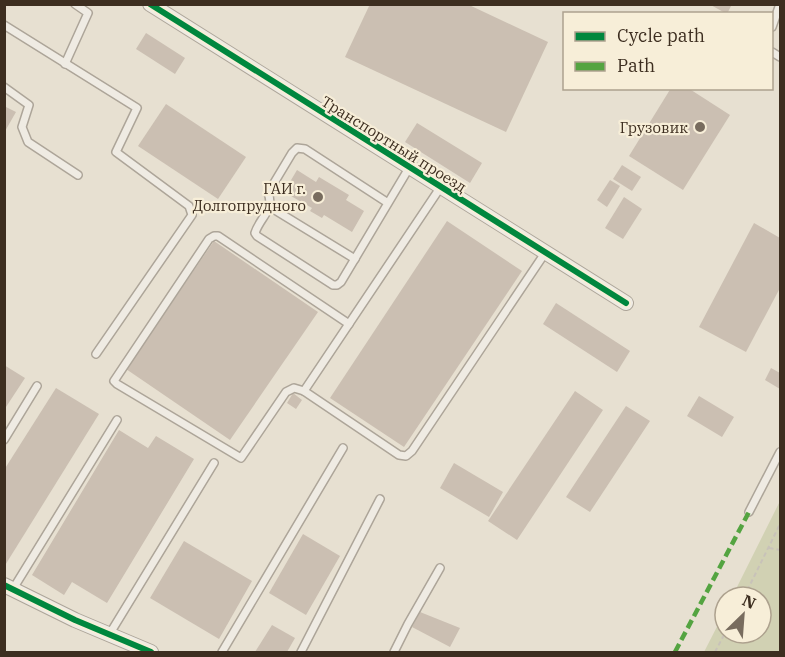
<svg xmlns="http://www.w3.org/2000/svg" width="785" height="657" viewBox="0 0 785 657" font-family="'IBM Plex Serif',serif">
  <rect width="100%" height="100%" fill="#e7e0d1"/>
  <!-- cemetery -->
  <polygon fill="#d1d1b3" points="780,501 780,652 704,652 725,611 725,633 761,633 761,597 732,597"/>
  <!-- building -->
  <g fill="#cbbfb2">
    <polygon points="370,4 467,4 548,42 506,132 345,57"/>
    <polygon points="709,4 732,4 727,14"/>
    <polygon points="146,33 185,58 175,74 136,49"/>
    <polygon points="671,88 688,88 730,115 683,190 629,156"/>
    <polygon points="166,104 246,157 218,199 138,146"/>
    <polygon points="4,106 16,112 4,133"/>
    <polygon points="417,123 482,163 470,183 405,142"/>
    <polygon points="622,165 641,177 632,191 613,179"/>
    <polygon points="297,170 316,182 319,177 349,195 346,200 364,211 352,232 324,215 322,218 310,211 312,208 284,192"/>
    <polygon points="610,180 620,186 607,207 597,200"/>
    <polygon points="624,197 642,209 623,239 605,228"/>
    <polygon points="447,221 522,271 404,447 330,398"/>
    <polygon points="754,223 780,238 780,288 746,352 699,327"/>
    <polygon points="214,241 318,312 230,440 126,369"/>
    <polygon points="556,303 630,351 617,372 543,324"/>
    <polygon points="4,365 25,378 4,410"/>
    <polygon points="771,368 780,373 780,389 765,380"/>
    <polygon points="56,388 99,414 4,567 4,470"/>
    <polygon points="575,391 603,410 517,540 488,521"/>
    <polygon points="293,393 302,400 296,409 287,403"/>
    <polygon points="699,396 734,417 722,437 687,416"/>
    <polygon points="626,406 650,421 590,512 566,497"/>
    <polygon points="119,430 148,448 156,436 194,459 107,603 72,582 64,595 32,575"/>
    <polygon points="454,463 503,492 489,517 440,488"/>
    <polygon points="303,534 340,556 306,615 269,593"/>
    <polygon points="184,541 252,581 219,639 150,598"/>
    <polygon points="420,612 460,628 450,647 412,627"/>
    <polygon points="272,625 295,638 287,652 255,652"/>
  </g>
  <g fill="none" stroke-linecap="round" stroke-linejoin="round">
    <defs>
      <g id="service">
        <polyline points="4,25 137,108 116,152 189,206 192,215 96,354"/>
        <polyline points="772,27 780,4"/>
        <polyline points="772,52 780,57"/>
        <polyline points="65,64 88,13 75,4"/>
        <polyline points="4,87 29,105 22,127 28,142 78,175"/>
        <path d="M 388,203 L 305,149 L 297,148 L 292,153 L 268,193 C 275,210 260,217 255,233 L 257,236 L 333,285 L 337,285 L 341,282 L 409,168"/>
        <polyline points="270,207 355,259"/>
        <polyline points="349,324 218,236 214,236 209,239 114,381 117,384 241,458 286,392 294,388 304,391 399,455 406,456 412,451 545,253"/>
        <polyline points="304,391 440,188"/>
        <polyline points="4,440 37,386"/>
        <polyline points="749,512 780,452"/>
        <polyline points="13,589 117,420"/>
        <polyline points="109,635 214,463"/>
        <polyline points="222,652 343,448"/>
        <polyline points="301,652 380,499"/>
        <polyline points="394,652 408,624 440,568"/>
      </g>
      <g id="minor">
        <polyline points="150,4 626,303"/>
        <polyline points="4,585 75,620 151,652"/>
      </g>
    </defs>
    <!-- service casing -->
    <use href="#service" stroke="#ada599" stroke-width="10"/>
    <!-- minor casing -->
    <use href="#minor" stroke="#ada599" stroke-width="16"/>
    <!-- path -->
    <g stroke="#c8c2b9" stroke-width="2" stroke-dasharray="4.5 3" stroke-linecap="butt">
      <polyline points="769,548 780,550"/>
      <polyline points="744,597 780,524"/>
      <polyline points="715,652 725,633"/>
    </g>
    <!-- service -->
    <use href="#service" stroke="#efebe3" stroke-width="7"/>
    <!-- minor -->
    <use href="#minor" stroke="#efebe3" stroke-width="14"/>
    <!-- quiet -->
    <polyline stroke="#54a441" stroke-width="4.5" stroke-dasharray="9 4.5" stroke-linecap="butt" points="675,652 749,512"/>
    <defs>
      <g id="cycleway">
        <polyline points="150,4 626,303"/>
        <polyline points="4,585 75,620 151,652"/>
      </g>
    </defs>
    <!-- cycleway casing -->
    <use href="#cycleway" stroke="#f7eed8" stroke-width="10"/>
    <!-- cycleway -->
    <use href="#cycleway" stroke="#00873e" stroke-width="6"/>
  </g>
  <!-- markers -->
  <g fill="#786c5e" stroke="#f7eed8" stroke-width="2">
    <circle cx="700" cy="127" r="6"/>
    <circle cx="318" cy="197" r="6"/>
  </g>
  <g text-anchor="middle" dominant-baseline="central" stroke-width="4.5" stroke-linejoin="round" paint-order="stroke">
    <!-- poi labels -->
    <g font-size="15" fill="#3d2e20" stroke="#f7eed8" text-anchor="end">
      <text x="688" y="127">Грузовик</text>
      <text x="306" y="188">ГАИ г.<tspan x="306" dy="17">Долгопрудного</tspan></text>
    </g>
    <!-- street labels -->
    <g font-size="15" fill="#3d2e20" stroke="#f7eed8">
      <text transform="translate(394 144) rotate(32)">Транспортный проезд</text>
    </g>
  </g>
  <!-- border -->
  <rect width="785" height="657" fill="none" stroke="#3d2e20" stroke-width="12"/>
  <!-- legend -->
  <rect x="563" y="12" width="210" height="78" fill="#f7eed8" stroke="#ada18e" stroke-width="1.5"/>
  <rect x="575" y="32" width="30" height="9" fill="#00873e" stroke="#ada18e" stroke-width="1.5"/>
  <text x="617" y="42" font-size="18" fill="#3d2e20">Cycle path</text>
  <rect x="575" y="62" width="30" height="9" fill="#54a441" stroke="#ada18e" stroke-width="1.5"/>
  <text x="617" y="72" font-size="18" fill="#3d2e20">Path</text>
  <!-- north arrow -->
  <g transform="translate(743 615) rotate(25)"><circle r="28" fill="#f7eed8" stroke="#ada18e" stroke-width="1.5"/>
  <path d="M0-4.5L10 22L0 15L-10 22Z" fill="#786c5e"/>
  <text y="-9" font-size="16" font-weight="bold" text-anchor="middle" fill="#3d2e20">N</text>
  </g>
</svg>
